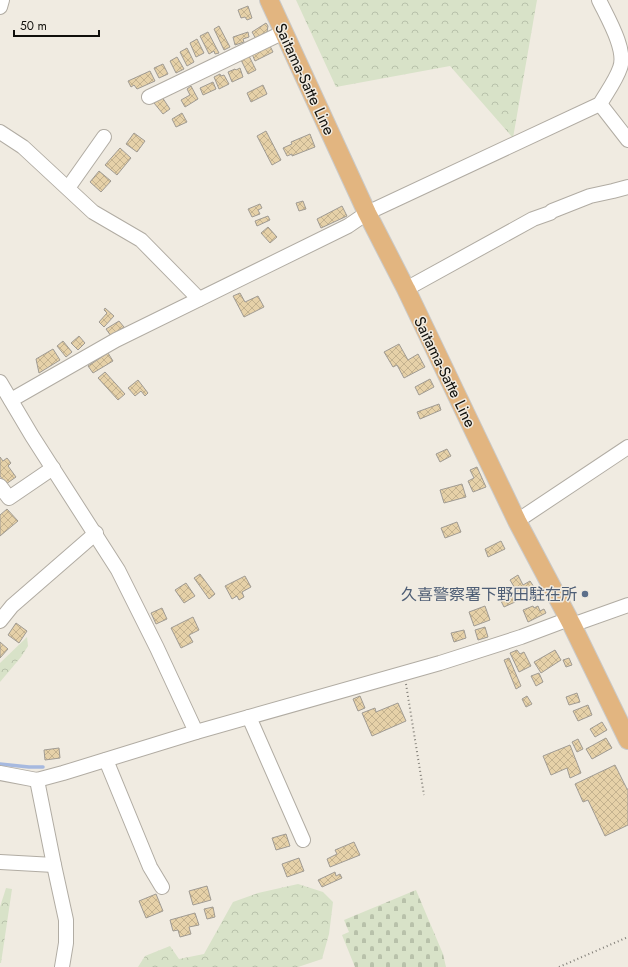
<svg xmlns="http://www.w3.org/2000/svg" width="628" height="967" viewBox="0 0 628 967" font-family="Jost,'Noto Sans JP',sans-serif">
  <defs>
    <pattern id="forest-crowns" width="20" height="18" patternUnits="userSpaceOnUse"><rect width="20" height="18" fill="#d8e2c8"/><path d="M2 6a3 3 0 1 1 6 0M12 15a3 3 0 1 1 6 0" fill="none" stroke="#b8c1aa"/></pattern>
    <pattern id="cemetery-stones" width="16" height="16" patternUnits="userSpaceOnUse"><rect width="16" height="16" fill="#d8e2c8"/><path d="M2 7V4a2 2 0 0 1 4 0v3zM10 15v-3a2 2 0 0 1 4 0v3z" fill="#b8c1aa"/></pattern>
    <pattern id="building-cross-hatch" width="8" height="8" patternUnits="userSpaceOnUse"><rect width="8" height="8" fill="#e6d1a8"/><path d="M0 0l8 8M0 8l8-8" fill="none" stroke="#c4b28f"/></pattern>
  </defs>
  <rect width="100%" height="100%" fill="#f0ebe1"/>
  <!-- forest -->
  <g fill="url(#forest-crowns)">
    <polygon points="296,0 537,0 513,138 450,66 336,87"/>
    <polygon points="27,637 28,646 21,657 0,682 0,663"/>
    <polygon points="298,884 323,892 333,902 329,934 322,959 298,967 138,967 145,956 170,946 179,959 204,954 233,902 258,893"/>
    <polygon points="6,888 12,889 1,963 0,963 0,907"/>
  </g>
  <!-- cemetery -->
  <polygon fill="url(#cemetery-stones)" points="416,890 443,954 446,967 355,967 342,935 349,932 344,920"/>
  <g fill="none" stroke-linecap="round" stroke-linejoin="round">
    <!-- stream -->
    <polyline stroke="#a6b9df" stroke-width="3.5" points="0,764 29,767 43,767"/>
  </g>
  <!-- building -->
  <g fill="url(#building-cross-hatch)" stroke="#a09b93">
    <polygon points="248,6 252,18 247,20 245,17 241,18 238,10"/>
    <polygon points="266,23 268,26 267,32 256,39 252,32"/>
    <polygon points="219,26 230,47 224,50 214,29"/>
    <polygon points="208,32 219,53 215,54 214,51 209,54 200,36"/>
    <polygon points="248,32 249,37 243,39 244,42 235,45 233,37"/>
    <polygon points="197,39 204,53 196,57 190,43"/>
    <polygon points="270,46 273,52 255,61 252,54"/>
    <polygon points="187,48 194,62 187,66 180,52"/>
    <polygon points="249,56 256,70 248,74 241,60"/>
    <polygon points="177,57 184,69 176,73 170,61"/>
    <polygon points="163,64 168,74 159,78 154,68"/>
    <polygon points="240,68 243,77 232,82 228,72 235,69 236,70"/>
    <polygon points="150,71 155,81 137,89 134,85 131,87 128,81"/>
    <polygon points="220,74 221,76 224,75 229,84 219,89 214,77"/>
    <polygon points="213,82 216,89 203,95 200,88"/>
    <polygon points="263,85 267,94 251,102 247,93"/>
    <polygon points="191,86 198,99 185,107 181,100 190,95 187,89"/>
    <polygon points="162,97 170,109 163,114 154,103"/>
    <polygon points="182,113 187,122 176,127 172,119"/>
    <polygon points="266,131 281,160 272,165 257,136"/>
    <polygon points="134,133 145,141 137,152 126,144"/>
    <polygon points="310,134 315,147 292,156 292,154 287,156 283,148 292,144 291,142"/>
    <polygon points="120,148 131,158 117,175 105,165"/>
    <polygon points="99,171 111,181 101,192 90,182"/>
    <polygon points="303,201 306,209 299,211 296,203"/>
    <polygon points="260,204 262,208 258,210 260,214 252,217 248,209"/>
    <polygon points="342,206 347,216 321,228 317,219"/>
    <polygon points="268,216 270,220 257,226 255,221"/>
    <polygon points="268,227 277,237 270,243 261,233"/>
    <polygon points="240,293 245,302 258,296 264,307 244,317 233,296"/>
    <polygon points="105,308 114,316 104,327 99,322 107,313 104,310"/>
    <polygon points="119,321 124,327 111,336 106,329"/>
    <polygon points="79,336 85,343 78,350 71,343"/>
    <polygon points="63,341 72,352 66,357 57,346"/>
    <polygon points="399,344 408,360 418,354 425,367 404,378 397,365 393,367 384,352"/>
    <polygon points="53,349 60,360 39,373 36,359"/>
    <polygon points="108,353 113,361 93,373 88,366"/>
    <polygon points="105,372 125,394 118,400 98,378"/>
    <polygon points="430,379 434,387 419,395 415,387"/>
    <polygon points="138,380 148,393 145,396 141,391 135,396 128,388"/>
    <polygon points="439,404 441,410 420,419 417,412"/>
    <polygon points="447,449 451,456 440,462 436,454"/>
    <polygon points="0,457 3,461 7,458 11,463 8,466 16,477 6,484 0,476"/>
    <polygon points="477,467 486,487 473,492 468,481 474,478 470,470"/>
    <polygon points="462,484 466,497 444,503 440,490"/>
    <polygon points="7,509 18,521 0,536 0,515"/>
    <polygon points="457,522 461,532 445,538 441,528"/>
    <polygon points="501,541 505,549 488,557 485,549"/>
    <polygon points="200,574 215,594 209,599 194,578"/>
    <polygon points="518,575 523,585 530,581 534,587 519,595 510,580"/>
    <polygon points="245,576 251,587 242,592 244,597 239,600 237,596 232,599 225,586"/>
    <polygon points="186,583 195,596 184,603 175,590"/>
    <polygon points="511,594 515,602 504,607 500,599"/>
    <polygon points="485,606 490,620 474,626 469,612"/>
    <polygon points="533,606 534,608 538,606 540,611 544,609 546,613 528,622 523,610"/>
    <polygon points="162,608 167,619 156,624 151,613"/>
    <polygon points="193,617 199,630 189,635 193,642 181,648 171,628"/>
    <polygon points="16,623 27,631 19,643 8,635"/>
    <polygon points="485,627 488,637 478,640 475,630"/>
    <polygon points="464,630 466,638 454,642 451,633"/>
    <polygon points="0,642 8,649 0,658"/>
    <polygon points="517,650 520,654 524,652 531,666 519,672 510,653"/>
    <polygon points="555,650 561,660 541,673 534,662"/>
    <polygon points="509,658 521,686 516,689 504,660"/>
    <polygon points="569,658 572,665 566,667 563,660"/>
    <polygon points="539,673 543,682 536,686 531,676"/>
    <polygon points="577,693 580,702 569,705 566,697"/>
    <polygon points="360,696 365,708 358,711 353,699"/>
    <polygon points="527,696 532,704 526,707 522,699"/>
    <polygon points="398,703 406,721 372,736 362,713 375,708 376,712"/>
    <polygon points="588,705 592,715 578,721 573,711"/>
    <polygon points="602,722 607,730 595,737 590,729"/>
    <polygon points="606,738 612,748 592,759 586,749"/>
    <polygon points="578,739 583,749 577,752 572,742"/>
    <polygon points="570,745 581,773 570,778 567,768 551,775 543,756"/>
    <polygon points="59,748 60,758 45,760 44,750"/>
    <polygon points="615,765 627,789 628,789 628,825 605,836 588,800 583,802 575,784"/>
    <polygon points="286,834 290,846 276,850 272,838"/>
    <polygon points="354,842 360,855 330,867 327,859 337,854 335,850"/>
    <polygon points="299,858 304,871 287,877 282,864"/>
    <polygon points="335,872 336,876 340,874 342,878 322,887 318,880"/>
    <polygon points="207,886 211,900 193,905 189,891"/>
    <polygon points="156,894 163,911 146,918 139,901"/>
    <polygon points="213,907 215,917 207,919 204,909"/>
    <polygon points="195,913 199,925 189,927 191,934 180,937 178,930 173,931 170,920"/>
  </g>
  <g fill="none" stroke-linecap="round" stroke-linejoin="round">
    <defs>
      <g id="minor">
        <polyline points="0,7 2,0"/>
        <polyline points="149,97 284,32"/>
        <polyline points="600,104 628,140"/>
        <polyline points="0,132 23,147 93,212 141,240 199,299"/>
        <polyline points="68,188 104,137"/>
        <polyline points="406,289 533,219 550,213 552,211 590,196 613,191 628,187"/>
        <polyline points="0,382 32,436 118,570 157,648 196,732"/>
        <path d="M 11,400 L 116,340 L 348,226 L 367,213 L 600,104 C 607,92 616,80 620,68 C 627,50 607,17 599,0"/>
        <polyline points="0,486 9,498 53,468"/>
        <polyline points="517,521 628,447"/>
        <polyline points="0,621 12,606 96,533"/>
        <polyline points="572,625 628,605"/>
        <polyline points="249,717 303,840"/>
        <polyline points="106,760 150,867 162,887"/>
        <polyline points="0,773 37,780 63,773 196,732 440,663 521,637 569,619"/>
        <polyline points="37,780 54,865 66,920 66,943 62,967"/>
        <polyline points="0,862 54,865"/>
      </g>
      <polyline id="major" points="269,0 367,213 406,289 517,521 572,625 628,740"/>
    </defs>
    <!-- minor casing -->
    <use href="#minor" stroke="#b1aca3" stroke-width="16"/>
    <!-- major casing -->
    <use href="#major" stroke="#cacac9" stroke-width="20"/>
    <!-- path -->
    <g stroke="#817e77" stroke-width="2" stroke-dasharray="1 3" stroke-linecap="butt">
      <polyline points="406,684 424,795"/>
      <polyline points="559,967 628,937"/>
    </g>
    <!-- minor -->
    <use href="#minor" stroke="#fff" stroke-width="14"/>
    <!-- major -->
    <use href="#major" stroke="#e2b580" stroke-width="18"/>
  </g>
  <!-- markers -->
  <circle fill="#5c6f8a" stroke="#f0ebe1" stroke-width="1.5" cx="585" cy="594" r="4"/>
  <g text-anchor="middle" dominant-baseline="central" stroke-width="3" stroke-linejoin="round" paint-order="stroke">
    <!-- street labels -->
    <g font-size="16" fill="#100f0b" stroke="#f0ebe1">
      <text transform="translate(305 79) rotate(65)">Saitama-Satte Line</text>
      <text transform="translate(445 372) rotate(64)">Saitama-Satte Line</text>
    </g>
    <!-- service labels -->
    <g font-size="16" fill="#4e5e75" stroke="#f0ebe1" text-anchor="end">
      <text x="577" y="594">久喜警察署下野田駐在所</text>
    </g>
  </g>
  <!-- scale -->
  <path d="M14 30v6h85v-6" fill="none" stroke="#100f0b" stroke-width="2"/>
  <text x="20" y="30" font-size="12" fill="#100f0b" stroke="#f0ebe1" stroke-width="3" paint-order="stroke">50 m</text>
</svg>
